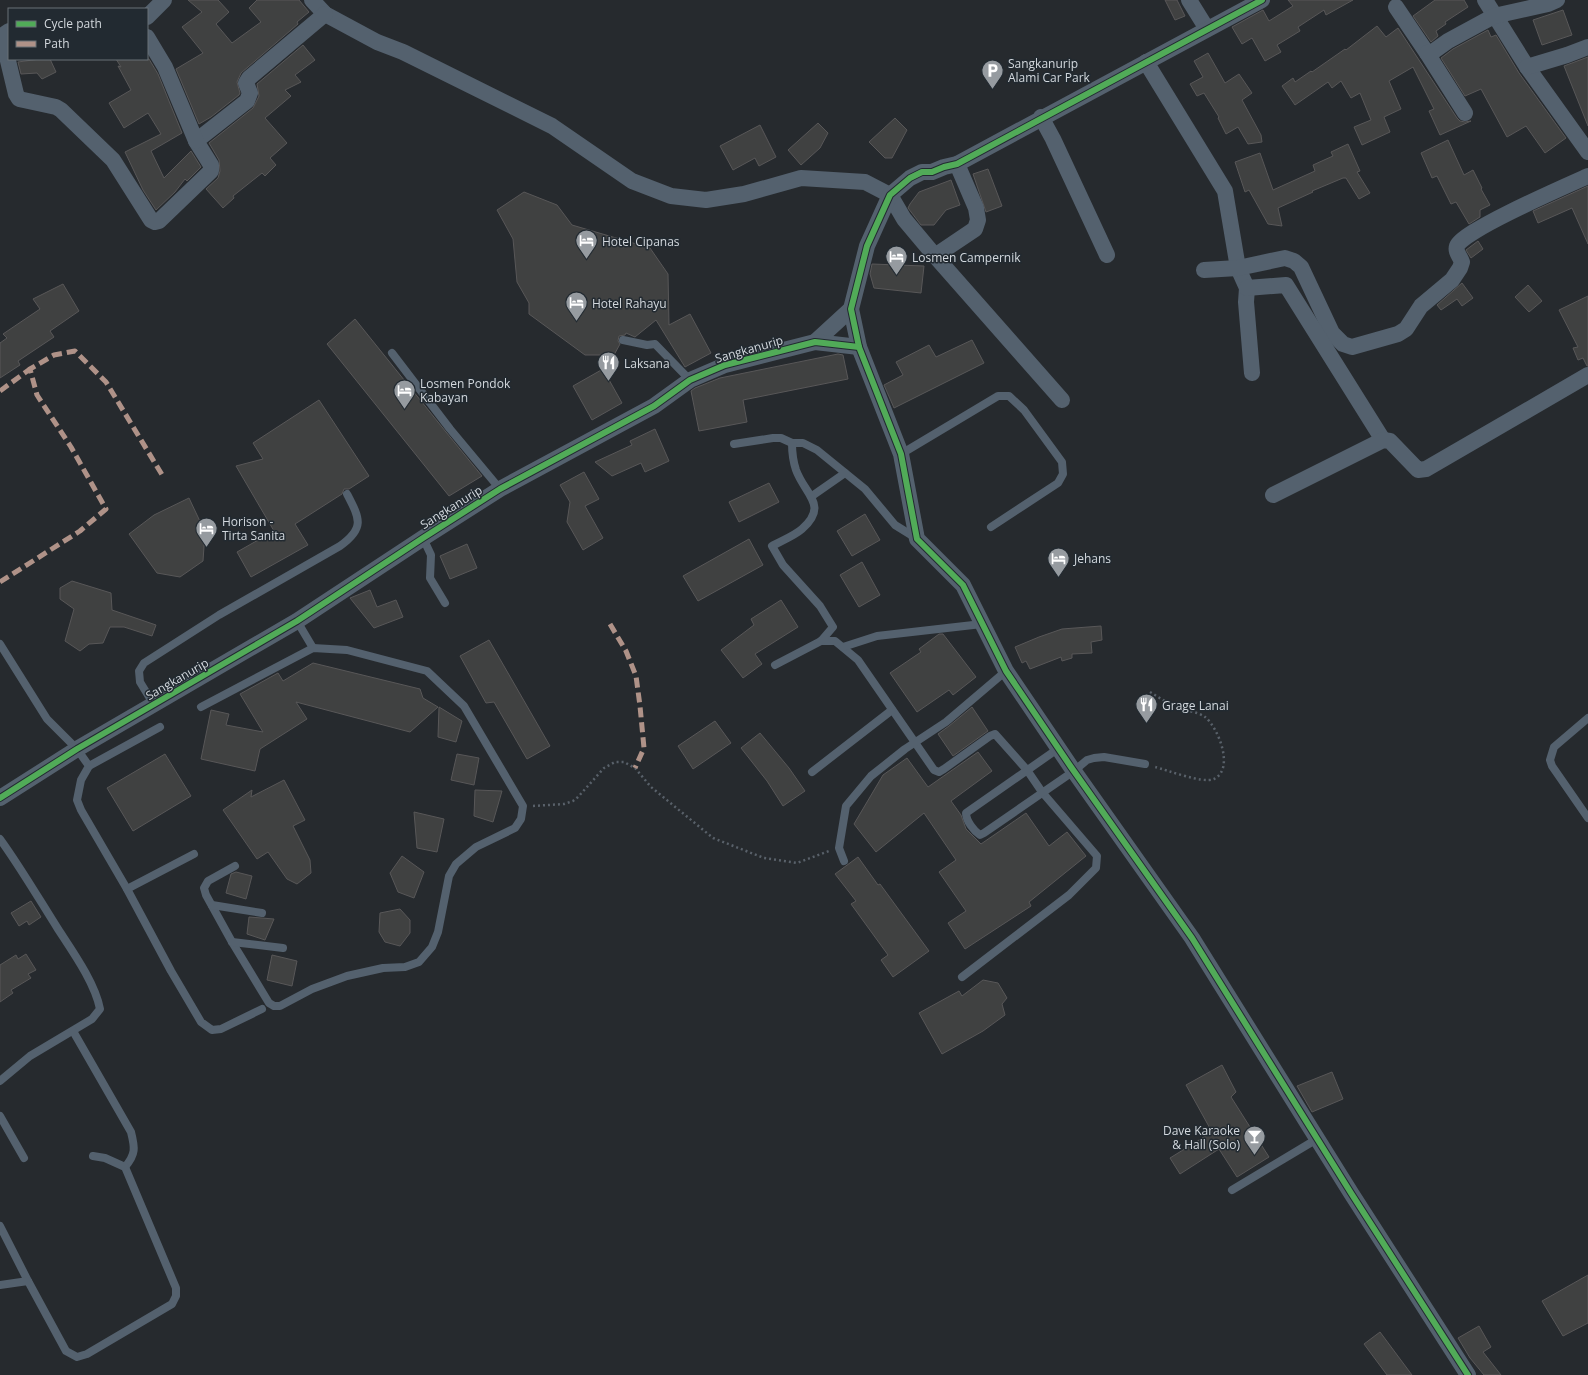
<svg xmlns="http://www.w3.org/2000/svg" width="1588" height="1375" viewBox="0 0 1588 1375" font-family="'Open Sans',sans-serif">
  <rect width="100%" height="100%" fill="#262a2e"/>
  <!-- building -->
  <g fill="#404141" stroke="#585758">
    <polygon points="188,0 218,0 229,12 216,24 232,43 261,22 249,8 257,0 299,0 309,12 297,22 298,24 241,73 237,82 240,93 239,95 211,117 199,124 176,69 203,53 182,27 202,12"/>
    <polygon points="1165,0 1177,0 1185,16 1175,20"/>
    <polygon points="1288,0 1353,0 1326,15 1324,10 1298,27 1300,31 1277,45 1281,52 1265,61 1252,38 1242,44 1232,27 1263,10 1269,21 1293,6"/>
    <polygon points="1435,0 1464,0 1468,7 1445,22 1446,24 1436,31 1438,36 1431,42 1413,16"/>
    <polygon points="1563,10 1572,35 1542,45 1533,20"/>
    <polygon points="1377,26 1386,37 1398,28 1457,118 1460,121 1465,122 1471,121 1440,135 1429,111 1434,109 1413,67 1389,81 1401,109 1384,117 1390,132 1362,145 1354,127 1371,120 1360,93 1351,98 1341,81 1332,88 1328,82 1295,105 1282,86 1293,78 1295,82 1311,71 1312,72 1345,49 1346,50"/>
    <polygon points="1488,30 1491,37 1496,35 1519,73 1566,138 1545,153 1526,126 1507,137 1481,89 1465,96 1441,58 1453,49"/>
    <polygon points="303,45 315,60 295,75 301,82 285,90 291,96 265,118 287,143 270,158 276,165 265,176 262,173 233,196 234,198 223,208 206,189 218,178 220,171 219,160 209,143 253,108 259,96 257,84"/>
    <polygon points="1208,53 1225,83 1239,74 1252,93 1242,100 1261,135 1262,142 1248,144 1238,127 1226,134 1218,118 1219,117 1204,93 1197,96 1190,84 1203,77 1194,61"/>
    <polygon points="1588,57 1588,126 1564,66"/>
    <polygon points="40,59 50,59 56,72 42,79 37,73 21,74 18,62"/>
    <polygon points="116,59 149,59 158,74 182,133 151,151 164,178 191,151 201,167 187,181 185,179 175,192 156,210 143,190 125,152 161,134 148,113 124,128 109,103 131,90 118,66 121,67"/>
    <polygon points="895,118 907,130 892,158 885,158 869,142"/>
    <polygon points="818,123 828,133 820,148 801,165 788,150"/>
    <polygon points="760,125 776,157 759,166 755,158 733,170 720,146"/>
    <polygon points="1448,140 1464,175 1473,170 1482,188 1481,189 1490,205 1480,210 1480,217 1469,224 1456,202 1451,204 1437,176 1432,178 1421,153"/>
    <polygon points="1348,144 1360,171 1357,172 1370,193 1359,199 1346,178 1343,178 1312,191 1313,192 1278,208 1282,226 1268,224 1249,190 1245,192 1235,162 1260,153 1273,190 1315,171 1313,165 1333,156 1331,152"/>
    <polygon points="988,169 1002,206 986,212 973,174"/>
    <polygon points="951,180 960,205 946,210 934,225 921,225 908,208 910,204 919,192"/>
    <polygon points="1588,186 1588,244 1572,208 1538,223 1533,211"/>
    <polygon points="524,192 557,205 572,225 650,248 668,274 669,325 690,314 711,353 685,367 656,320 635,337 626,333 625,335 619,336 618,341 620,344 614,355 585,355 529,314 529,303 517,282 513,239 497,210"/>
    <polygon points="1478,241 1483,249 1471,258 1466,250"/>
    <polygon points="872,264 924,266 921,293 874,288 870,274"/>
    <polygon points="1462,283 1473,298 1462,306 1457,299 1441,310 1437,305"/>
    <polygon points="63,284 79,311 50,331 54,337 18,361 20,365 0,378 0,343 7,338 3,334 40,309 33,299"/>
    <polygon points="1528,285 1542,301 1529,312 1515,297"/>
    <polygon points="1588,296 1588,366 1587,366 1583,358 1578,360 1573,348 1578,347 1559,310"/>
    <polygon points="355,319 446,432 482,476 449,496 327,344"/>
    <polygon points="972,340 984,363 894,408 884,385 903,375 896,362 929,345 936,357"/>
    <polygon points="838,354 843,355 848,379 743,400 747,422 699,431 691,391 695,388 720,378"/>
    <polygon points="603,369 622,403 592,420 573,386"/>
    <polygon points="319,400 369,476 349,489 344,489 342,494 295,524 308,545 251,577 237,552 274,531 236,466 263,459 253,443"/>
    <polygon points="655,429 669,461 645,472 641,463 612,476 595,462 632,445 630,441"/>
    <polygon points="584,472 599,499 585,506 603,538 583,550 567,522 570,502 560,485"/>
    <polygon points="769,483 779,502 739,522 729,502"/>
    <polygon points="189,498 205,532 203,561 180,577 157,573 129,534 154,515"/>
    <polygon points="865,514 880,540 852,556 837,531"/>
    <polygon points="749,539 763,565 698,601 683,576"/>
    <polygon points="467,544 477,568 450,579 440,556"/>
    <polygon points="862,562 880,595 859,607 840,575"/>
    <polygon points="72,581 111,593 112,610 156,625 152,636 124,627 110,627 103,643 89,644 80,651 65,641 74,609 60,599 60,588"/>
    <polygon points="370,590 377,607 396,600 403,617 374,628 350,598"/>
    <polygon points="781,600 798,627 755,654 762,664 743,678 721,650 754,625 751,619"/>
    <polygon points="1101,626 1102,640 1091,642 1092,653 1072,654 1072,658 1062,661 1061,657 1030,669 1026,661 1022,663 1015,647 1039,637 1062,629"/>
    <polygon points="939,634 943,634 976,677 953,695 949,690 917,712 890,673 921,652 919,649"/>
    <polygon points="489,640 550,746 527,759 494,702 486,703 460,656"/>
    <polygon points="313,663 420,689 423,698 438,707 410,732 296,702 307,719 260,749 255,771 201,759 211,710 229,714 226,725 263,732 240,694 278,673 283,681"/>
    <polygon points="439,707 462,721 456,742 438,737"/>
    <polygon points="972,707 988,731 953,756 938,734 949,726"/>
    <polygon points="715,721 731,743 693,769 678,746"/>
    <polygon points="760,733 789,768 805,791 783,806 767,781 741,748"/>
    <polygon points="978,752 992,771 951,801 961,815 966,829 981,844 1026,813 1049,846 1067,832 1086,856 1029,902 1031,906 965,949 948,923 966,911 939,872 956,860 924,813 876,852 854,824 883,775 907,758 928,787"/>
    <polygon points="165,754 191,796 133,831 107,788"/>
    <polygon points="457,754 479,758 474,785 451,780"/>
    <polygon points="284,780 305,820 293,826 310,860 311,873 297,884 287,879 268,852 257,859 223,810 252,790 251,797"/>
    <polygon points="475,790 502,791 493,822 474,816"/>
    <polygon points="414,812 444,819 437,852 417,848"/>
    <polygon points="402,856 424,872 414,898 398,892 390,873"/>
    <polygon points="858,857 878,885 880,884 929,951 893,977 881,960 888,955 851,904 856,901 835,874"/>
    <polygon points="236,872 252,876 246,899 226,893 231,874"/>
    <polygon points="31,901 41,917 29,925 27,921 19,926 11,913"/>
    <polygon points="400,909 410,920 410,933 400,946 385,942 379,932 380,913"/>
    <polygon points="249,917 274,919 265,940 247,934"/>
    <polygon points="26,954 36,970 28,974 31,978 11,990 13,993 0,1002 0,965 16,955 18,959"/>
    <polygon points="272,955 297,961 292,986 267,980"/>
    <polygon points="983,980 998,983 1007,998 1002,1004 1005,1015 983,1031 942,1054 919,1013 959,991 962,996"/>
    <polygon points="1222,1065 1236,1092 1231,1097 1269,1157 1237,1177 1219,1149 1180,1174 1170,1158 1212,1132 1186,1085"/>
    <polygon points="1332,1072 1343,1099 1312,1112 1297,1086"/>
    <polygon points="1588,1275 1588,1323 1563,1336 1542,1301"/>
    <polygon points="1479,1326 1491,1347 1483,1352 1501,1375 1484,1375 1470,1358 1458,1338"/>
    <polygon points="1380,1332 1412,1375 1387,1375 1364,1344"/>
  </g>
  <g fill="none" stroke-linecap="round" stroke-linejoin="round">
    <!-- path -->
    <g stroke="#59616a" stroke-width="2.5" stroke-dasharray="2 3" stroke-linecap="butt">
      <path d="M 1150,692 C 1158,697 1166,702 1174,706 C 1183,711 1197,711 1205,717 C 1218,727 1235,769 1214,779 C 1203,784 1167,770 1155,767"/>
      <polyline points="533,806 564,804 573,801 578,797 604,768 615,762 624,762 635,768 651,787 713,838 764,858 797,863 829,851"/>
    </g>
    <!-- service -->
    <g stroke="#54616e" stroke-width="8">
      <polyline points="623,340 647,345 655,344 690,380"/>
      <polyline points="392,353 450,429 500,489"/>
      <polyline points="734,444 773,438 781,438 792,443 803,443 817,450 865,489 895,525 916,538"/>
      <polyline points="901,454 998,396 1009,396 1024,410 1062,462 1063,474 1058,483 991,527"/>
      <polyline points="812,496 845,473"/>
      <polyline points="423,538 431,555 430,578 445,603"/>
      <polyline points="297,621 313,648"/>
      <polyline points="821,641 835,641 858,660 934,770 939,772 944,769 990,736 995,734 1027,770 1042,792 1097,856 1096,868 1069,895 962,977"/>
      <polyline points="0,644 47,719 77,749 89,766 81,780 77,800 81,810 127,889 171,971 201,1022 212,1030 221,1029 262,1009"/>
      <polyline points="843,647 877,636 982,624"/>
      <path d="M 775,665 L 821,641 L 833,627 L 820,606 L 783,565 L 772,546 C 781,541 794,536 802,529 C 829,505 805,495 796,470 C 793,461 792,453 792,443"/>
      <path d="M 154,705 L 140,682 L 139,671 L 144,663 L 219,615 L 340,546 C 365,528 360,519 347,494"/>
      <polyline points="201,707 313,648 347,650 427,671 464,706 523,806 521,819 515,828 476,847 456,864 449,876 438,932 432,947 419,962 405,967 383,968 347,976 312,989 280,1006 274,1006 269,1003 232,942 206,895 204,888 208,881 235,866"/>
      <polyline points="1588,718 1554,747 1550,760 1552,766 1588,818"/>
      <path d="M 1059,748 L 966,813 C 966,821 974,831 980,835 L 984,833 L 1074,771 L 1087,760 L 1094,758 L 1104,757 L 1145,764"/>
      <polyline points="89,766 160,727"/>
      <polyline points="812,772 892,710"/>
      <path d="M 0,839 C 21,868 39,899 58,929 C 73,952 95,983 100,1009 L 92,1019 L 30,1056 L 0,1081"/>
      <polyline points="844,861 839,848 846,806 871,776 905,749 946,722 1006,671"/>
      <polyline points="127,889 194,854"/>
      <polyline points="212,905 262,913"/>
      <polyline points="232,942 283,948"/>
      <path d="M 73,1031 L 131,1132 C 135,1148 136,1154 125,1167"/>
      <polyline points="0,1116 24,1158"/>
      <polyline points="1232,1190 1317,1139"/>
      <polyline points="0,1226 28,1281"/>
      <polyline points="0,1285 28,1281 66,1351 77,1357 87,1354 172,1304 176,1296 176,1288 125,1167 105,1158 93,1156"/>
    </g>
    <!-- minor -->
    <g stroke="#54616e" stroke-width="16">
      <polyline points="312,0 325,14 377,42 403,52 552,126 632,181 671,196 706,200 744,194 801,178 865,182 890,195 904,219 935,256 1062,400"/>
      <polyline points="1189,0 1207,29"/>
      <polyline points="1262,0 957,164 944,167 932,172 922,172 910,178 890,195 867,246 851,309 859,347 901,454 917,539 963,585 1006,671 1071,767 1192,938 1351,1193 1468,1375"/>
      <polyline points="1485,0 1527,67 1588,152"/>
      <polyline points="1396,7 1427,53"/>
      <polyline points="147,17 164,0"/>
      <polyline points="9,31 2,36 16,94 19,99 56,107 61,110 113,160 151,220 155,222 159,221 211,171 211,165 196,141 247,101 250,93 246,83 249,78 325,14"/>
      <polyline points="147,37 165,67 196,141"/>
      <polyline points="1146,62 1225,191 1238,268 1247,288 1246,302 1252,373"/>
      <polyline points="1527,67 1567,55 1588,47"/>
      <polyline points="1465,113 1427,53 1434,51 1448,41 1494,16 1548,4 1557,0"/>
      <polyline points="1041,117 1053,139 1107,255"/>
      <polyline points="935,256 975,229 978,220 976,208 957,164"/>
      <path d="M 1204,270 L 1238,268 L 1285,258 L 1294,261 L 1301,267 L 1332,333 L 1343,344 L 1352,347 L 1398,334 L 1406,329 L 1421,306 L 1452,280 L 1460,268 L 1462,262 C 1460,256 1455,252 1457,246 C 1462,231 1568,185 1588,176"/>
      <polyline points="1247,288 1286,285 1383,440"/>
      <polyline points="815,342 851,309"/>
      <polyline points="1273,495 1383,440 1390,441 1418,470 1426,469 1588,375"/>
      <polyline points="0,798 77,749 297,621 423,538 500,489 654,406 690,380 725,365 815,342 859,347"/>
    </g>
    <!-- quiet -->
    <g stroke="#af9288" stroke-width="5" stroke-dasharray="10 5" stroke-linecap="butt">
      <polyline points="0,391 30,369"/>
      <polyline points="0,582 80,531 106,509 71,447 37,395 30,369 54,355 75,351 106,382 164,478"/>
      <polyline points="610,624 626,651 636,676 640,706 644,748 635,768"/>
    </g>
    <defs>
      <g id="cycleway">
        <polyline points="1262,0 957,164 944,167 932,172 922,172 910,178 890,195 867,246 851,309 859,347 901,454 917,539 963,585 1006,671 1071,767 1192,938 1351,1193 1468,1375"/>
        <polyline points="0,798 77,749 297,621 423,538 500,489 654,406 690,380 725,365 815,342 859,347"/>
      </g>
    </defs>
    <!-- cycleway casing -->
    <use href="#cycleway" stroke="#222a31" stroke-width="8"/>
    <!-- cycleway -->
    <use href="#cycleway" stroke="#51ab58" stroke-width="6"/>
  </g>
  <!-- icons -->
  <defs>
    <symbol id="parking-pin" viewBox="-11 -11 22 30"><path d="M0 17L-7.5 6A9.5 9.5 0 1 1 7.5 6Z" fill="#969ba0" stroke="#222a31"/><path d="M-3.5-5.5H1a3.5 3.5 0 0 1 0 7H-1V5.5H-3.5ZM-1-3.4V-.6H.8a1.4 1.4 0 0 0 0-2.8Z" fill="#fff"/></symbol>
    <symbol id="hotel-pin" viewBox="-11 -11 22 30"><path d="M0 17L-7.5 6A9.5 9.5 0 1 1 7.5 6Z" fill="#969ba0" stroke="#222a31"/><path d="M-6-4.5h1.5V1H6V5H4.5V3h-9V5H-6ZM-4 0a1.8 1.8 0 1 1 3.6 0ZM.5 0V-2.5h3Q6-2.5 6 0Z" fill="#fff"/></symbol>
    <symbol id="restaurant-pin" viewBox="-11 -11 22 30"><path d="M0 17L-7.5 6A9.5 9.5 0 1 1 7.5 6Z" fill="#969ba0" stroke="#222a31"/><path d="M-5-6h1v4h1v-4h1v4h1v-4h1v5L-1.5 .5V6h-2V.5L-5-1ZM5-6V6H3V1.5H1.5Q1.5-4 5-6Z" fill="#fff"/></symbol>
    <symbol id="bar-pin" viewBox="-11 -11 22 30"><path d="M0 17L-7.5 6A9.5 9.5 0 1 1 7.5 6Z" fill="#969ba0" stroke="#222a31"/><path d="M-6-5H6L.8 .8V4.5H3.5V6h-7V4.5H-.8V.8Z" fill="#fff"/></symbol>
  </defs>
  <g fill-rule="evenodd">
    <use href="#parking-pin" x="980" y="58" width="25" height="34"/>
    <use href="#hotel-pin" x="574" y="228" width="25" height="34"/>
    <use href="#hotel-pin" x="884" y="244" width="25" height="34"/>
    <use href="#hotel-pin" x="564" y="290" width="25" height="34"/>
    <use href="#restaurant-pin" x="596" y="350" width="25" height="34"/>
    <use href="#hotel-pin" x="392" y="378" width="25" height="34"/>
    <use href="#hotel-pin" x="194" y="516" width="25" height="34"/>
    <use href="#hotel-pin" x="1046" y="546" width="25" height="34"/>
    <use href="#restaurant-pin" x="1134" y="692" width="25" height="34"/>
    <use href="#bar-pin" x="1242" y="1124" width="25" height="34"/>
  </g>
  <g text-anchor="middle" dominant-baseline="central" stroke-width="3" stroke-linejoin="round" paint-order="stroke">
    <!-- poi labels -->
    <g font-size="12" fill="#d3d8dd" stroke="#222a31" text-anchor="start">
      <text x="1008" y="63">Sangkanurip<tspan x="1008" dy="14">Alami Car Park</tspan></text>
      <text x="602" y="241">Hotel Cipanas</text>
      <text x="912" y="257">Losmen Campernik</text>
      <text x="592" y="303">Hotel Rahayu</text>
      <text x="624" y="363">Laksana</text>
      <text x="420" y="383">Losmen Pondok<tspan x="420" dy="14">Kabayan</tspan></text>
      <text x="222" y="521">Horison -<tspan x="222" dy="14">Tirta Sanita</tspan></text>
      <text x="1074" y="558">Jehans</text>
      <text x="1162" y="705">Grage Lanai</text>
      <text x="1240" y="1130" text-anchor="end">Dave Karaoke<tspan x="1240" dy="14">&amp; Hall (Solo)</tspan></text>
    </g>
    <!-- street labels -->
    <g font-size="12" fill="#d3d8dd" stroke="#222a31">
      <text transform="translate(749 349) rotate(-16)">Sangkanurip</text>
      <text transform="translate(451 507) rotate(-32)">Sangkanurip</text>
      <text transform="translate(177 679) rotate(-30)">Sangkanurip</text>
    </g>
  </g>
  <!-- legend -->
  <rect x="8" y="8" width="140" height="52" fill="#222a31" stroke="#697076"/>
  <rect x="16" y="21" width="20" height="6" fill="#51ab58" stroke="#697076"/>
  <text x="44" y="28" font-size="12" fill="#d3d8dd">Cycle path</text>
  <rect x="16" y="41" width="20" height="6" fill="#af9288" stroke="#697076"/>
  <text x="44" y="48" font-size="12" fill="#d3d8dd">Path</text>
</svg>
